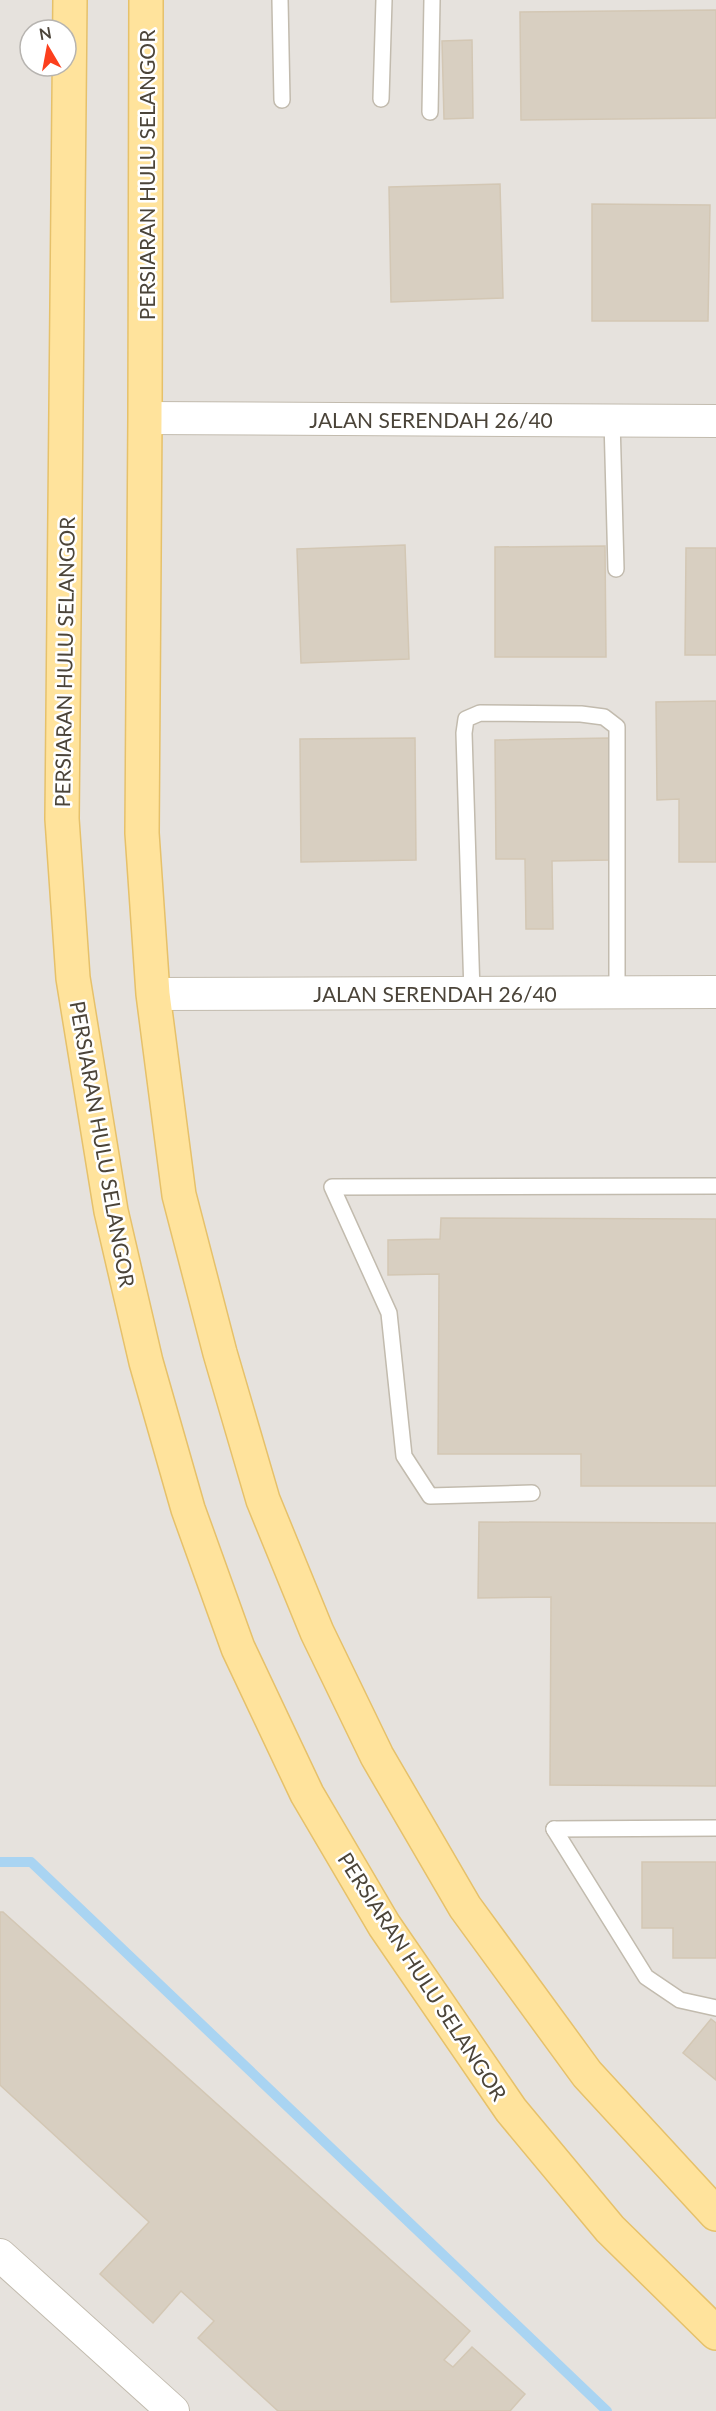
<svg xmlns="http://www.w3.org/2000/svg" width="716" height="2411" viewBox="0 0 716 2411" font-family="Lato,sans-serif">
  <rect width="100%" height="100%" fill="#f6f3ec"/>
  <!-- industrial -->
  <path fill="#e6e2dd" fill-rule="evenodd" d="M 0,0 L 716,0 L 716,2411 L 0,2411 ZM 30,30 L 66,30 L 66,66 L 30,66 Z"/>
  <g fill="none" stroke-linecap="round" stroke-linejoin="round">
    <!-- stream -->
    <polyline stroke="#a9d4f2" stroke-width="10" points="0,1862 31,1862 607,2411"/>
  </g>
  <!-- building -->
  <g fill="#d8cfc1" stroke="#d3c7b4" stroke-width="1.5">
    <polygon points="716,10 716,118 521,120 520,12"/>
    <polygon points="472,40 473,118 444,119 442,41"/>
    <polygon points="500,184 503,298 391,302 389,187"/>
    <polygon points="592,204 710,205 708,321 592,321"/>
    <polygon points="405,545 409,659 301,663 297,549"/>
    <polygon points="605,546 606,657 495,657 495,547"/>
    <polygon points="686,548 716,548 716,655 685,655"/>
    <polygon points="716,701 716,862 679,862 679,799 657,800 656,702"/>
    <polygon points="415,738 416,860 301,862 300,739"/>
    <polygon points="609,738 610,860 552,861 553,929 526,929 525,859 496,859 495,740"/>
    <polygon points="441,1218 716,1219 716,1486 581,1486 581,1454 438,1454 439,1274 388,1275 388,1240 440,1239"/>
    <polygon points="479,1522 716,1523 716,1786 550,1785 551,1597 478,1598"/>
    <polygon points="642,1862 716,1862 716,1958 673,1958 673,1928 642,1928"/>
    <polygon points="0,1912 3,1912 470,2331 444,2360 453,2367 472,2347 525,2394 510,2411 278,2411 198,2338 214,2321 181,2291 153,2323 100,2274 149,2222 0,2085"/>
    <polygon points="711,2019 716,2023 716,2080 683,2053"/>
  </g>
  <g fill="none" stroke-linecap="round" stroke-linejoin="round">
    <defs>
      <g id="service">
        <polyline points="280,0 282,100"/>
        <polyline points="381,99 384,0"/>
        <polyline points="430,112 432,0"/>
        <polyline points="612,420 616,569"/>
        <polyline points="472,993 464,733 466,719 480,713 581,714 604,717 617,727 617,992"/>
        <polyline points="532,1493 430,1496 404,1456 389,1313 332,1187 716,1186"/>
        <polyline points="554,1829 646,1977 680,2000 716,2008"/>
        <polyline points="554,1829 716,1828"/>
      </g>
      <g id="minor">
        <polyline points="145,418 716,421"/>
        <polyline points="153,994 716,992"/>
        <polyline points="0,2255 173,2411"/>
      </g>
      <g id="primary">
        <polyline points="70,0 62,819 73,978 111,1211 146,1362 188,1509 238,1648 307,1794 384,1925 511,2110 610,2229 716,2333"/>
        <polyline points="146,0 145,418 142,833 153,994 179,1195 220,1353 263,1500 317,1632 377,1756 465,1907 587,2074 716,2214"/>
      </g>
    </defs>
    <!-- service casing -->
    <use href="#service" stroke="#c2bbae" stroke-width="18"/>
    <!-- minor casing -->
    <use href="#minor" stroke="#c2bbae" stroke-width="34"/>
    <!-- primary casing -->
    <use href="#primary" stroke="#e6c16a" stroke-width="36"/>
    <!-- service -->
    <use href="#service" stroke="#fff" stroke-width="15"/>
    <!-- minor -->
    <use href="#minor" stroke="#fff" stroke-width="32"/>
    <!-- primary -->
    <use href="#primary" stroke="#ffe39c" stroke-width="33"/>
  </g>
  <g text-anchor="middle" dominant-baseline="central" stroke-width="5" stroke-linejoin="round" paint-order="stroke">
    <!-- street labels -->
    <g font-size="21" fill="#4b4439" stroke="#fff">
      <text transform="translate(146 175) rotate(-90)">PERSIARAN HULU SELANGOR</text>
      <text x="431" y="419">JALAN SERENDAH 26/40</text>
      <text transform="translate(64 662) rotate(-89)">PERSIARAN HULU SELANGOR</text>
      <text x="435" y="993">JALAN SERENDAH 26/40</text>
      <text transform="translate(103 1144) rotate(80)">PERSIARAN HULU SELANGOR</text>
      <text transform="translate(423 1976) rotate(57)">PERSIARAN HULU SELANGOR</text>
    </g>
  </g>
  <!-- north arrow -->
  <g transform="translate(48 48) rotate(350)"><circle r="28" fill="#ffffff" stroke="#b7b4b0" stroke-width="1.5"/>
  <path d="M0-4.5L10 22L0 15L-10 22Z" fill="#fc3f1d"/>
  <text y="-9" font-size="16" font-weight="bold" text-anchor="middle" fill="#4b4439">N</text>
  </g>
</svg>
